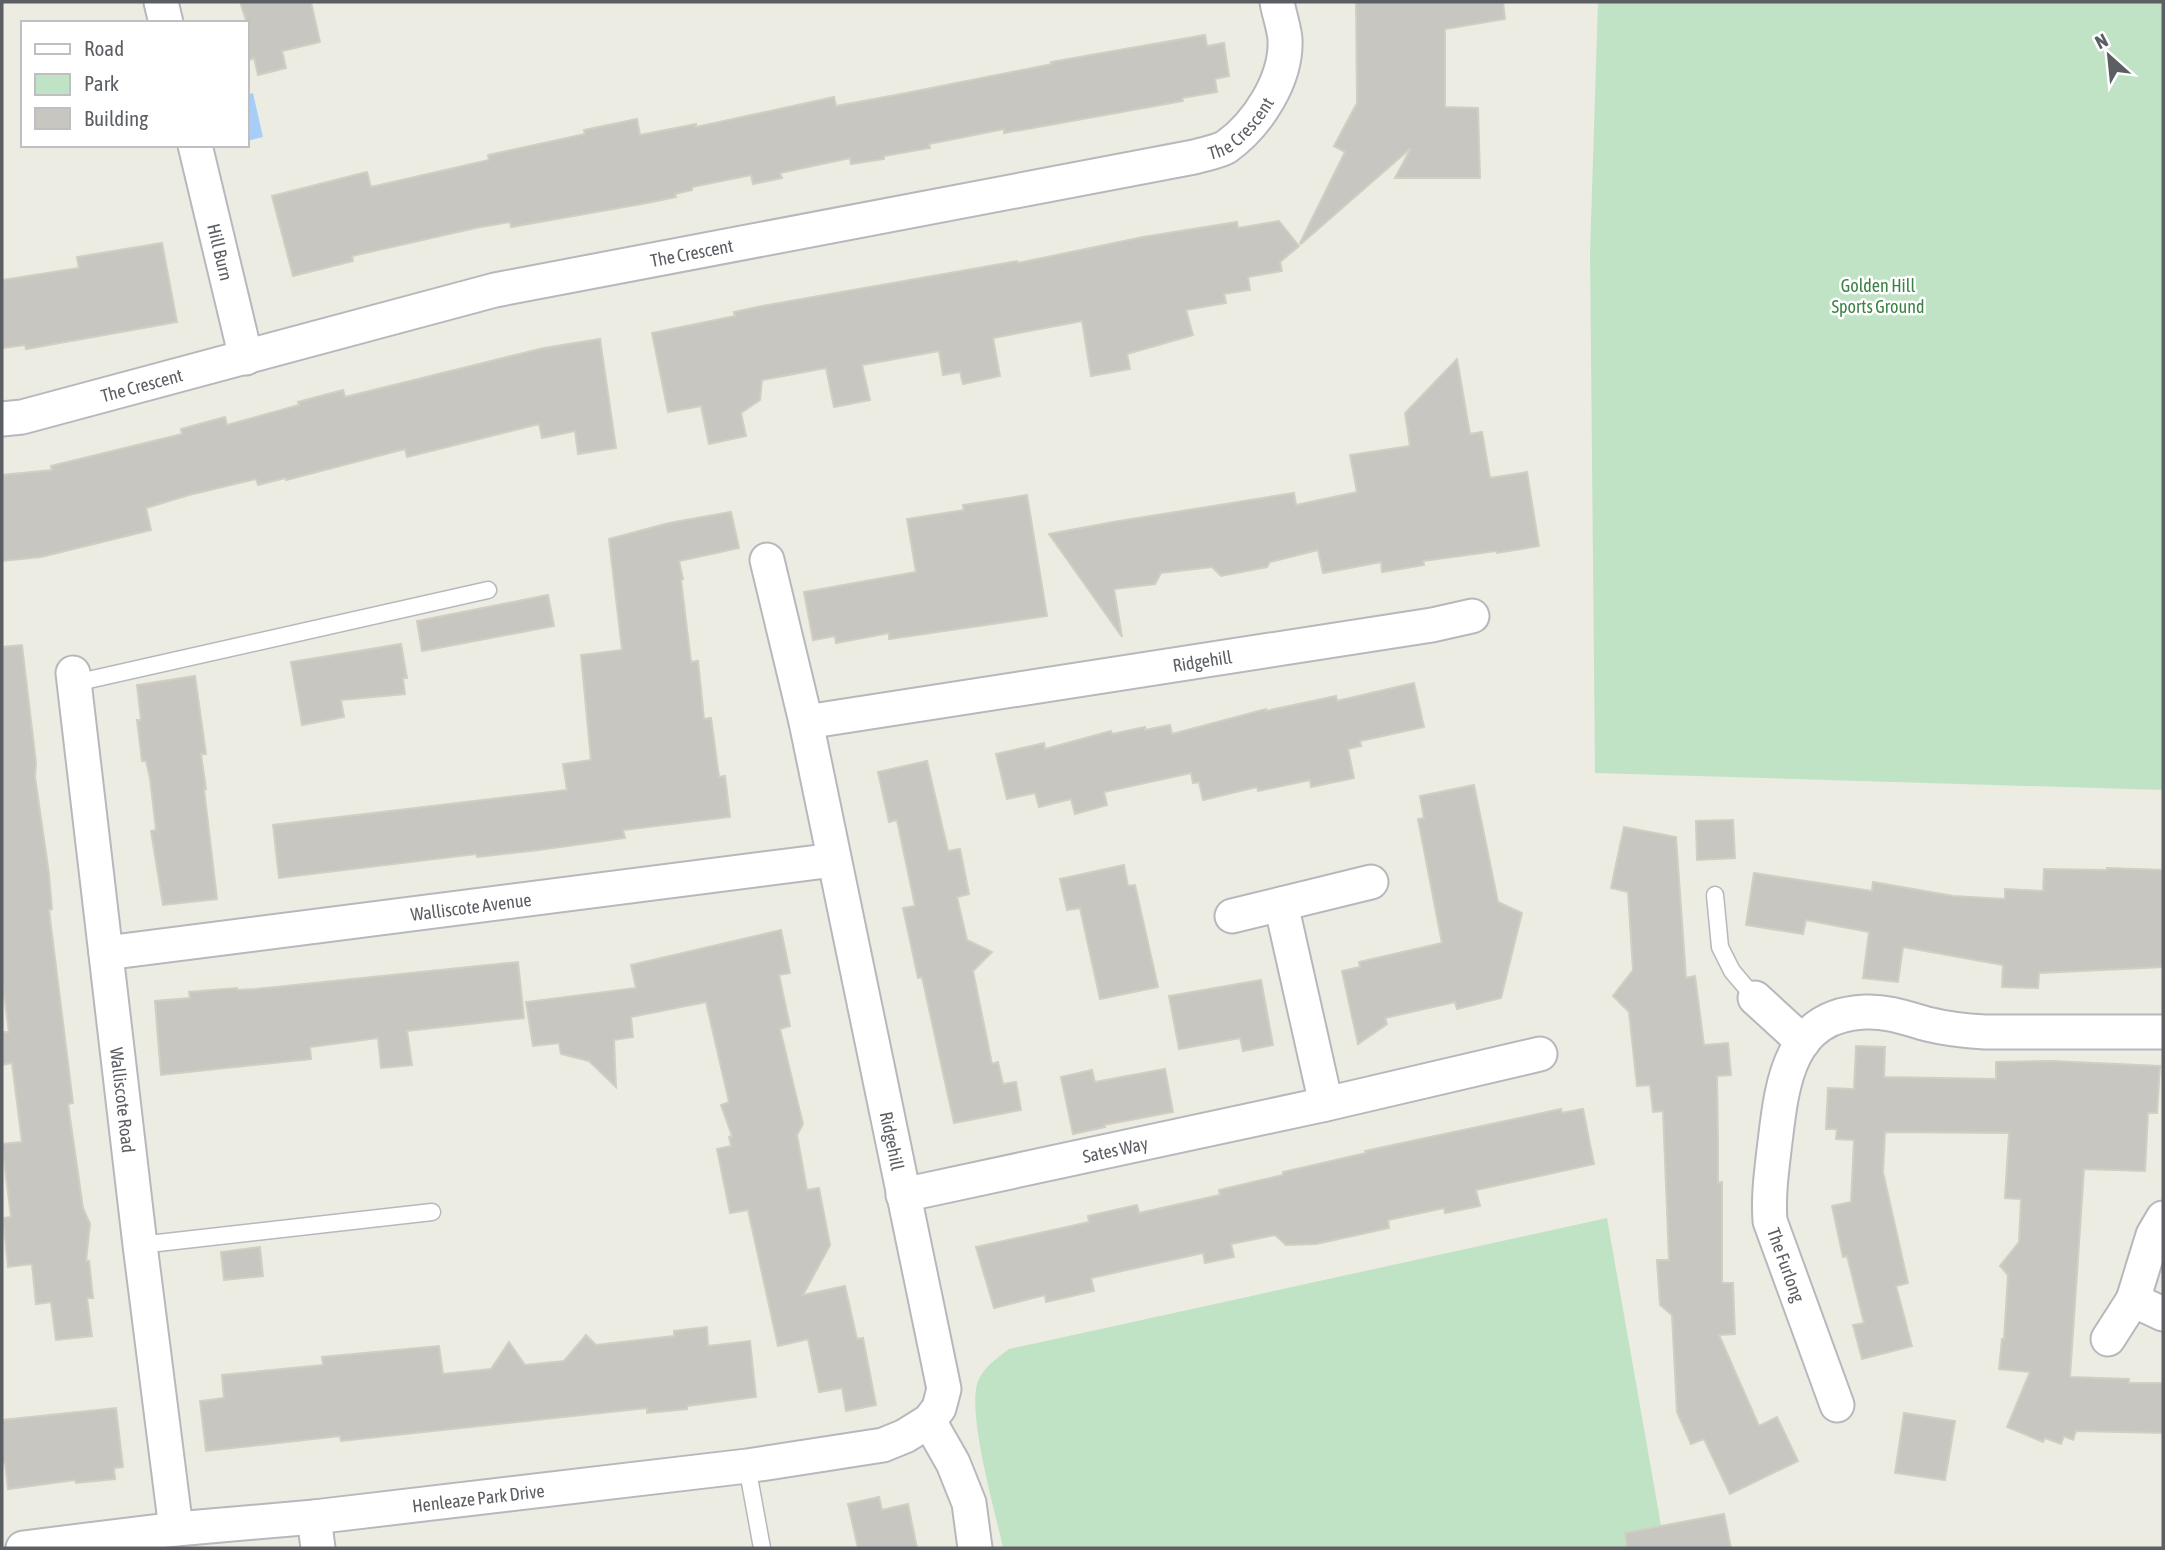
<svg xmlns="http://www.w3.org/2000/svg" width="2165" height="1550" viewBox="0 0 2165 1550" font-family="'Asap Condensed',sans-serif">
  <rect width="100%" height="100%" fill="#edece3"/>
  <!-- green -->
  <g fill="#c1e3c5">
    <polygon points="1598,2 2163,2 2163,790 1595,773 1590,252"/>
    <path d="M 1607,1218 L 1665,1548 L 1003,1548 C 995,1510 968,1418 977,1384 C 982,1368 996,1359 1009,1349 Z"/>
  </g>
  <!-- water -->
  <polygon fill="#a8cef8" points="253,93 263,137 247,141 247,95"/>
  <!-- building -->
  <g fill="#c8c6c0" stroke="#d1cec2" stroke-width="2">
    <polygon points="240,2 311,2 320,42 282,51 286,68 258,75 254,58 247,61 247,23"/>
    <polygon points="1356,2 1503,2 1505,19 1445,29 1445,107 1478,108 1480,178 1395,178 1411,148 1301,244 1300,243 1345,152 1334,146 1357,103"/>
    <polygon points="1205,35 1207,46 1224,43 1229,76 1215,79 1217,92 1182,98 1183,101 1027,129 1004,133 1004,129 929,144 930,148 884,156 884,159 851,164 850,158 780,173 782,178 753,184 751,175 692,187 692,190 675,194 676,197 647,203 511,227 510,222 480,227 352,256 353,261 293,276 272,196 367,172 371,187 489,160 488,155 585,134 584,130 637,119 640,135 696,124 696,127 834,97 836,106 896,95 1052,64 1051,62"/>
    <polygon points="1279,221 1299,246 1280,262 1282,271 1248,277 1250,290 1224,294 1226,303 1186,310 1193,335 1127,354 1130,369 1091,376 1082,321 993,338 1000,376 963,384 960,372 943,375 939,351 862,365 870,400 834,407 826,368 762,380 760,400 741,413 746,436 709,444 701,406 668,412 652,333 735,316 734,312 762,306 1017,261 1018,263 1143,237 1237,222 1238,228"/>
    <polygon points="162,243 177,322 26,349 25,345 2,348 2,280 79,268 77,257"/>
    <polygon points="600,339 616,448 578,454 575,431 542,438 539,424 407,457 405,449 286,480 285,478 258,485 256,479 189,495 146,508 151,530 41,557 2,561 2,475 52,470 51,466 182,434 181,429 225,417 227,425 299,405 298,402 343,390 345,397 544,348"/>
    <polygon points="1457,359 1470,434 1482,432 1490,478 1527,472 1539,546 1497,553 1496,551 1423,561 1424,565 1382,572 1381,562 1323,573 1318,550 1270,562 1267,567 1221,576 1212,567 1161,573 1155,584 1114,589 1122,637 1049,534 1113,522 1294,493 1296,505 1357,492 1350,455 1410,446 1405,413"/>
    <polygon points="1027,495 1047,616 889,639 889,633 836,643 835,636 813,640 804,592 916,572 907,519 964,510 963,505"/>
    <polygon points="731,512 739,548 679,561 683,579 681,580 691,662 698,661 704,719 711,718 719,777 725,776 730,817 623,830 625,838 539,850 477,857 476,854 279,878 273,825 567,790 563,764 591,760 581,655 622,650 609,539 669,523"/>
    <polygon points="548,595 554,626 422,651 417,621"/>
    <polygon points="401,644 407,678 403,678 405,694 341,700 344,717 302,725 291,662"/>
    <polygon points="22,645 36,763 35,777 49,874 52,909 49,910 73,1103 68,1104 83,1208 90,1224 86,1261 89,1261 93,1298 87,1298 92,1336 56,1340 51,1302 36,1304 32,1264 8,1267 3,1218 11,1217 2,1144 22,1142 12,1063 2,1065 2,1032 9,1032 2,980 2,647"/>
    <polygon points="195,676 206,754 201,754 206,789 204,789 217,899 163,905 151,831 156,830 150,778 146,761 142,761 137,720 141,720 137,685"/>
    <polygon points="1414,683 1424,727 1360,741 1361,746 1348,749 1354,778 1311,787 1310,780 1258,791 1257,787 1203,800 1199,782 1193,783 1191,773 1104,792 1107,805 1075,814 1071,799 1039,807 1035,793 1007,799 996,754 1044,743 1045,749 1111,731 1112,734 1145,727 1145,730 1170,725 1172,734 1266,709 1266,711 1336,696 1337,701"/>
    <polygon points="927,761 948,851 960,849 969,894 957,897 967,940 992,952 973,971 992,1064 998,1062 1003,1084 1016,1082 1021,1110 954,1123 922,977 918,978 903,908 915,906 897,820 889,822 878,772"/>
    <polygon points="1474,785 1498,902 1522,913 1501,998 1457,1009 1455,1002 1385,1018 1387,1024 1358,1044 1342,971 1360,967 1359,962 1442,943 1418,819 1424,818 1420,796"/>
    <polygon points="1733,820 1735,858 1697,860 1696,821"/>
    <polygon points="1624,827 1676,837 1686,978 1695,976 1704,1045 1728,1043 1731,1075 1717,1076 1718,1141 1718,1183 1722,1182 1722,1283 1733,1283 1735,1334 1719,1335 1759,1426 1777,1417 1798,1461 1730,1494 1704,1439 1691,1444 1677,1412 1672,1315 1660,1305 1657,1260 1669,1260 1663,1111 1653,1112 1650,1085 1637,1086 1629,1012 1613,996 1633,970 1628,892 1611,888"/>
    <polygon points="1124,865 1128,886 1135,885 1158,987 1100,999 1080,908 1067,910 1060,879"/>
    <polygon points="2107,868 2163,870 2163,967 2039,973 2038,988 2002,987 2003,965 1903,947 1898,982 1863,978 1869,932 1806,920 1803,934 1746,925 1754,873 1872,891 1873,882 1953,896 2005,899 2005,889 2043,891 2044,869 2107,870"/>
    <polygon points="781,930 790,973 779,975 790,1026 780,1029 803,1124 797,1135 807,1190 819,1188 830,1245 803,1295 845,1286 857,1339 863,1338 876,1405 846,1411 842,1388 819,1392 808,1339 778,1346 748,1210 730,1213 717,1149 731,1146 729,1137 732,1136 721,1105 729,1102 706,1002 631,1017 633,1037 614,1040 616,1087 589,1061 561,1054 559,1043 533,1046 526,1002 636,988 631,965"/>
    <polygon points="518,962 524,1018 407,1031 412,1065 381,1068 378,1038 310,1047 311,1059 161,1075 155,1001 190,998 189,992 237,988 237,990 256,989"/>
    <polygon points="1261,980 1273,1045 1243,1051 1240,1038 1179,1049 1169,996"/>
    <polygon points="1856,1046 1885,1047 1884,1077 1996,1079 1996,1062 2052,1061 2160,1066 2157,1113 2148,1113 2145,1171 2084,1169 2070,1377 2129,1379 2129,1383 2163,1383 2163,1433 2076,1431 2073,1440 2064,1436 2061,1444 2045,1438 2043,1442 2007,1427 2030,1372 1999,1369 2002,1339 2004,1339 2008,1275 2000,1266 2019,1242 2021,1199 2005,1198 2009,1133 1885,1132 1883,1172 1908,1283 1896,1286 1912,1346 1862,1359 1853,1325 1864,1323 1847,1256 1843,1257 1832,1206 1851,1202 1854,1140 1836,1139 1837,1129 1826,1129 1828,1088 1854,1089"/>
    <polygon points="1165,1069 1173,1112 1104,1125 1105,1127 1073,1134 1061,1077 1092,1070 1095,1082"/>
    <polygon points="1561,1109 1562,1113 1583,1109 1594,1164 1476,1190 1480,1206 1445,1213 1444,1208 1388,1220 1389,1228 1316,1244 1286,1245 1275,1235 1231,1244 1234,1257 1205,1263 1203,1253 1091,1278 1094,1291 1046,1302 1045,1295 994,1308 976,1247 1089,1222 1088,1216 1137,1205 1139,1213 1220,1195 1219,1190 1283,1175 1283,1172 1366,1153 1365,1151"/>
    <polygon points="260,1247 263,1276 224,1280 221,1252"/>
    <polygon points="707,1327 708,1346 750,1341 756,1397 687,1406 687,1409 647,1413 647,1408 341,1441 340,1436 206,1451 200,1401 224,1398 222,1375 323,1365 322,1357 439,1346 443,1374 491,1369 509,1342 525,1365 564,1361 586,1335 596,1345 674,1336 674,1331"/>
    <polygon points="116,1408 123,1467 114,1468 115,1479 76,1483 75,1480 8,1489 5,1463 2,1464 2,1420"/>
    <polygon points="1904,1413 1955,1421 1945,1480 1895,1473"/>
    <polygon points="879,1497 882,1510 908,1504 917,1548 858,1548 848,1504"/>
    <polygon points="1724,1514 1731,1548 1627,1548 1625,1533"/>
  </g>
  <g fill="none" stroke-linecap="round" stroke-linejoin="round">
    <defs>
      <g id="lane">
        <polyline points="75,683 488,590"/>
        <polyline points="1715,895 1720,947 1732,971 1755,998"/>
        <polyline points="140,1245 432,1212"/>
        <polyline points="747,1466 762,1548"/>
      </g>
      <g id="street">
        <polyline points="161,2 166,23"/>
        <path id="s1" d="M 195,145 L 246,358"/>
        <path id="s2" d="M 2,419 L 22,417 L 495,290 L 1194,157 C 1204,154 1217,152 1226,147 C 1258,124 1287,79 1285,39 C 1284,27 1279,14 1277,2"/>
        <path id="s3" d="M 73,673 L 140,1245 L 176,1529"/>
        <path id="s4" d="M 806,722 L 1432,625 L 1472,616"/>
        <polyline points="1281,904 1326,1104"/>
        <polyline points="1232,916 1371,882"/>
        <path id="s5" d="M 106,953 L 834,860"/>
        <polyline points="1755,998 1803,1042"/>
        <path id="s6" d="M 903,1195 L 1326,1104 L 1540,1054"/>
        <polyline points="2163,1218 2153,1235 2133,1300 2163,1314"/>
        <polyline points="2108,1339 2133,1300"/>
        <path d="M 1837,1405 L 1770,1221 C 1768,1194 1772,1168 1775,1142 C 1782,1083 1789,1015 1865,1012 C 1887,1011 1906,1018 1927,1024 C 1947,1029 1966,1031 1985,1032 L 2163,1032"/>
        <polyline points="929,1421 953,1463 969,1503 975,1548"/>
        <polyline points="314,1517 318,1548"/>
        <path id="s7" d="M 23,1548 L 176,1529 L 314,1517 L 747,1466 L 883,1445 L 905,1436 L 929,1421 L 939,1408 L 944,1389 L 806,722 L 767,560"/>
      </g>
    </defs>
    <!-- lane casing -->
    <use href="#lane" stroke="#b6b8bc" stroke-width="19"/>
    <!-- street casing -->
    <use href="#street" stroke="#b6b8bc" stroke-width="37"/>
    <!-- lane -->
    <use href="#lane" stroke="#fff" stroke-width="16"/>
    <!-- street -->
    <use href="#street" stroke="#fff" stroke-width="33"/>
  </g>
  <g text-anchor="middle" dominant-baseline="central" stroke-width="5" stroke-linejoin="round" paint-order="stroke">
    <!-- street labels -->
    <g font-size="18" fill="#5b5e63" stroke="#fff">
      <text stroke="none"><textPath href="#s2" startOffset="1278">The Crescent</textPath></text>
      <text stroke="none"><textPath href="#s1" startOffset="110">Hill Burn</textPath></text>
      <text stroke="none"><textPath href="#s2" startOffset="710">The Crescent</textPath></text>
      <text stroke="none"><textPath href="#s2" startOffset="144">The Crescent</textPath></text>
      <text stroke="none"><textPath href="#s4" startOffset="401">Ridgehill</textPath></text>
      <text stroke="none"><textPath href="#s5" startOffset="368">Walliscote Avenue</textPath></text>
      <text stroke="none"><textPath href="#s3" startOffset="430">Walliscote Road</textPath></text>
      <text transform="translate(892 1141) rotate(78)">Ridgehill</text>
      <text stroke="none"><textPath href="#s6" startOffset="217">Sates Way</textPath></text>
      <text transform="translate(1786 1265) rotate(70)">The Furlong</text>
      <text stroke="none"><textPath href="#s7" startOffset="458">Henleaze Park Drive</textPath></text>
    </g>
    <!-- park labels -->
    <g font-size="18" fill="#3b8245" stroke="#fff">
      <text x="1878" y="285">Golden Hill<tspan x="1878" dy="21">Sports Ground</tspan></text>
    </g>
  </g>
  <!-- border -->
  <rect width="2165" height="1550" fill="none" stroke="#5b5e63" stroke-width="7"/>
  <!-- legend -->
  <rect x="21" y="21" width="228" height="126" fill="#ffffff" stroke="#bdbfc1" stroke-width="2"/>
  <rect x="35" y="44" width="35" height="10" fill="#ffffff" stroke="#bdbfc1" stroke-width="2"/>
  <text x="84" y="56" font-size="21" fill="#5b5e63">Road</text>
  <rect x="35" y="74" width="35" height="21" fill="#c1e3c5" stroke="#bdbfc1" stroke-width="2"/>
  <text x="84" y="91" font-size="21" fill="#5b5e63">Park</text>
  <rect x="35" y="108" width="35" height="21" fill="#c8c6c0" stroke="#bdbfc1" stroke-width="2"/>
  <text x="84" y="126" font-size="21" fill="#5b5e63">Building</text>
  <!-- north arrow -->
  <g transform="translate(2109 56) rotate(333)" stroke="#ffffff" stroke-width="5" paint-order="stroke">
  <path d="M0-5L12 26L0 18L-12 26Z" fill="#5b5e63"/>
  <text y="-10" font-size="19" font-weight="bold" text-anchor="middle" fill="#5b5e63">N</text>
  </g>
</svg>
